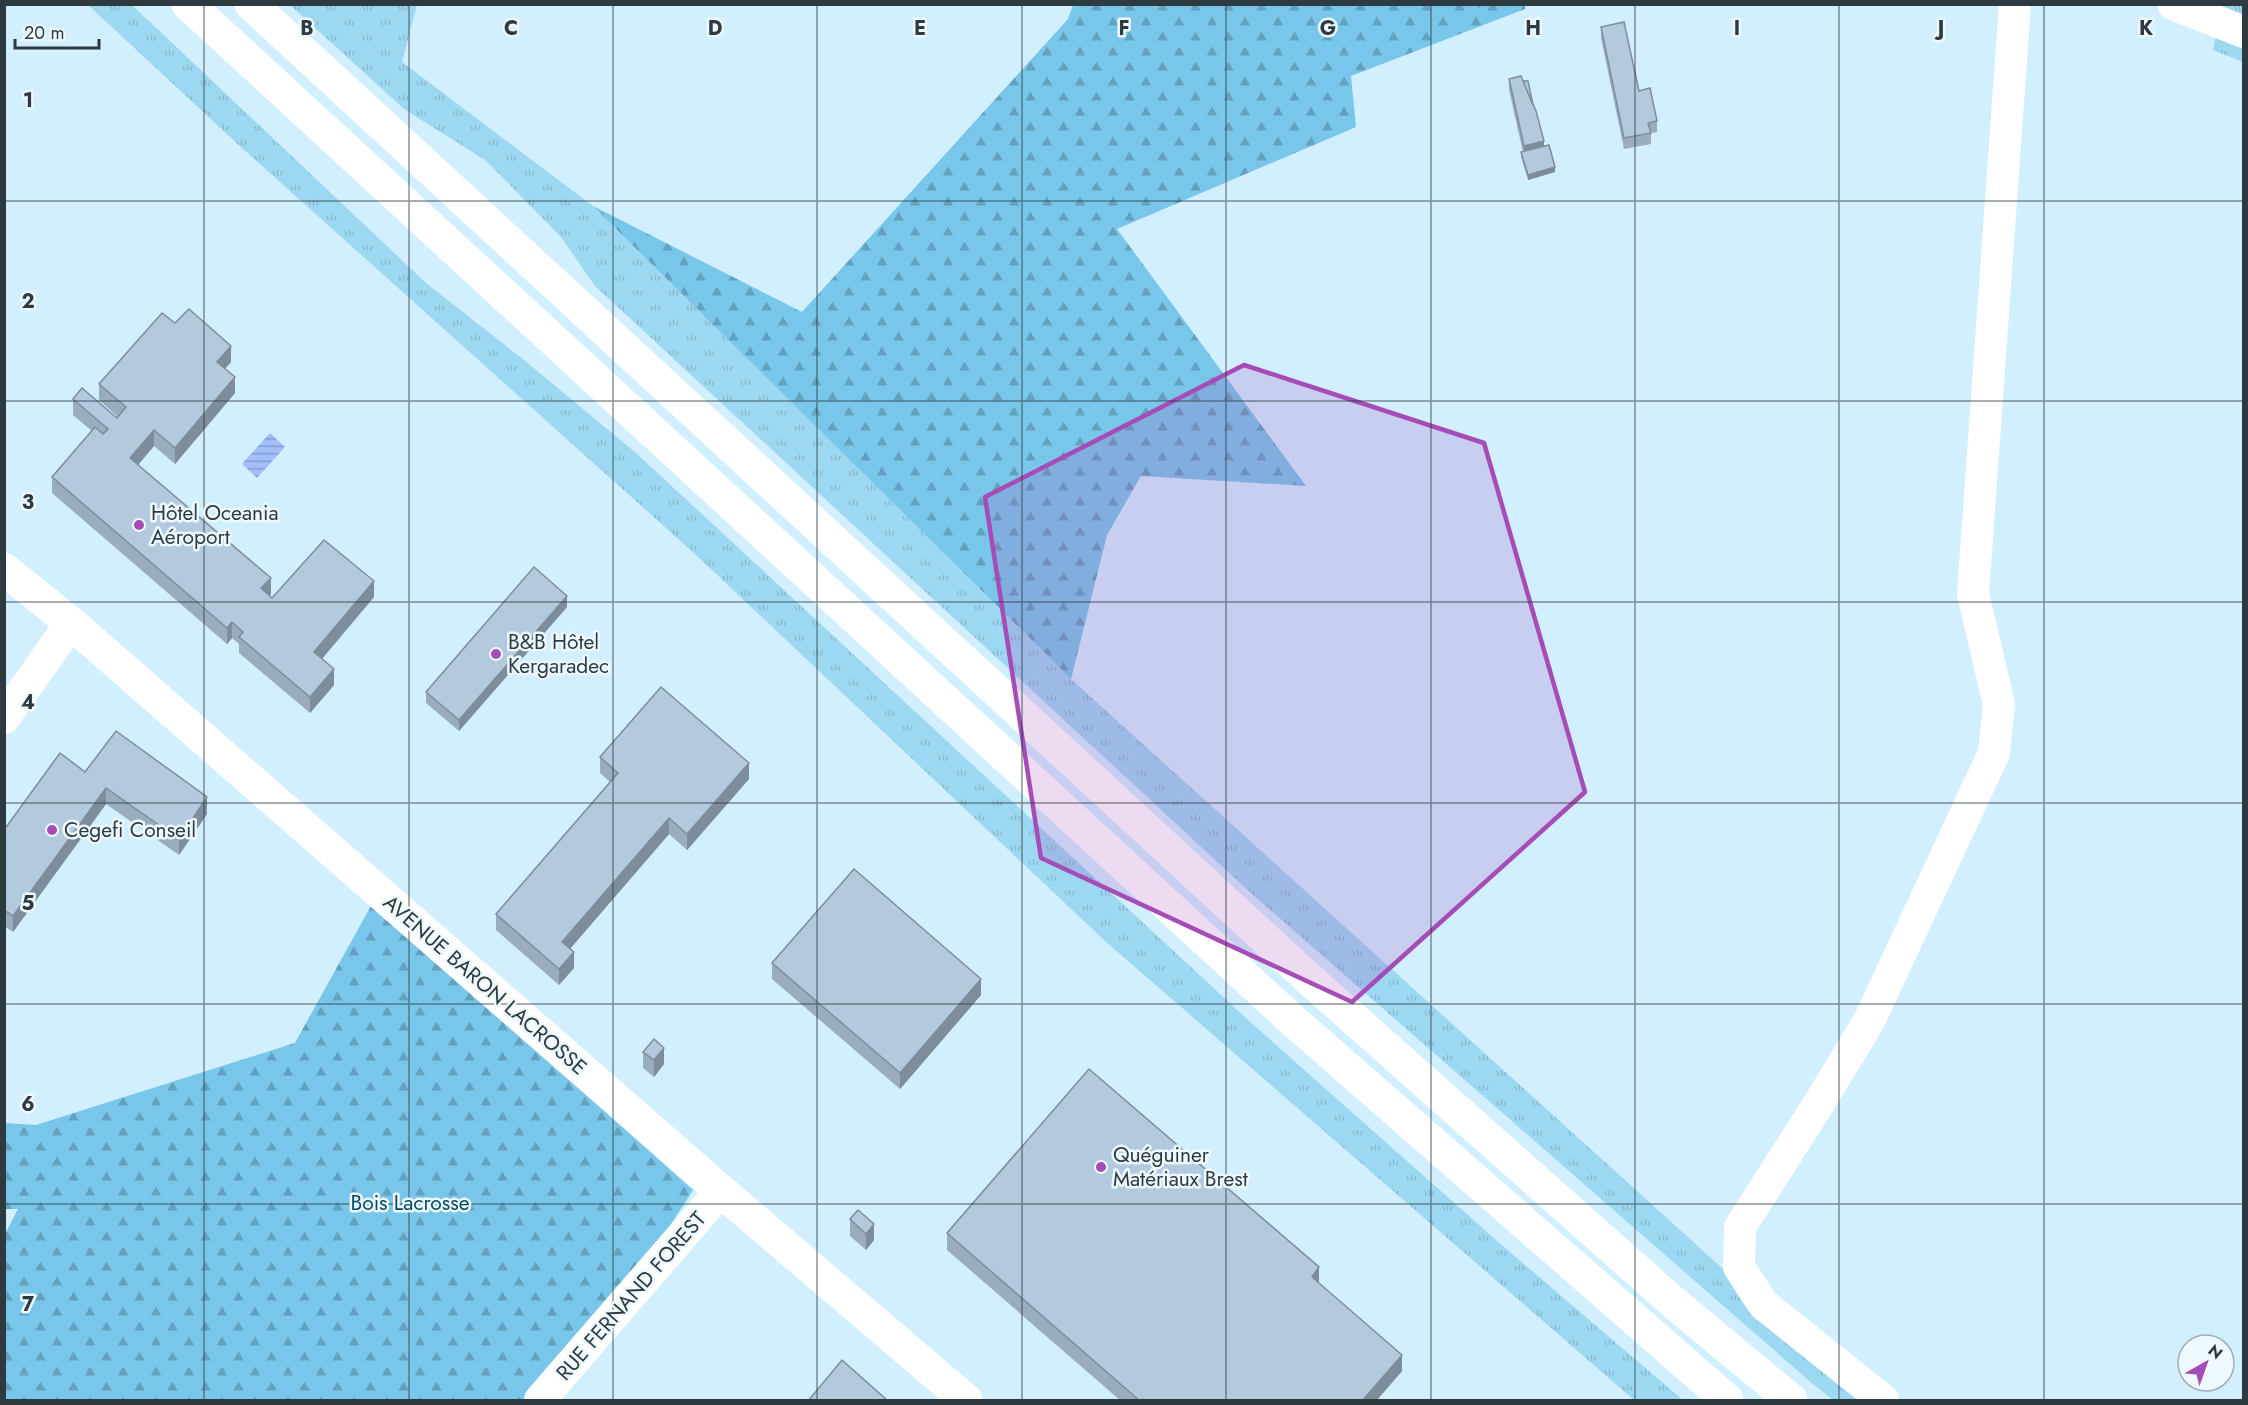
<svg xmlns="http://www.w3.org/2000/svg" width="2248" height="1405" viewBox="0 0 2248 1405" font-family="Jost,sans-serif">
  <defs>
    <pattern id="grass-tufts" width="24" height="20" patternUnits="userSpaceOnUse" patternTransform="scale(1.5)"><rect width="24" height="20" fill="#9dd8f3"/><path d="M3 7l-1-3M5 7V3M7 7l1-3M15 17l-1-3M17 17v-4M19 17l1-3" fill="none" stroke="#88bad1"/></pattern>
    <pattern id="forest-firs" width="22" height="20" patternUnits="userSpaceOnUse" patternTransform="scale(1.5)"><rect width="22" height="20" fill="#78c6e9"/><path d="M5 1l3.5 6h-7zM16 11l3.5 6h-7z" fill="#63a2be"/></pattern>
    <pattern id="water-rules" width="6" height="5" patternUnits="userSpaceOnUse" patternTransform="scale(1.5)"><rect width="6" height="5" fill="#a2bffb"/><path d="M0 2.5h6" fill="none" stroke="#849ccd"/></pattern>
  </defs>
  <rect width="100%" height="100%" fill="#d1effe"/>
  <!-- grass -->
  <g fill="url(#grass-tufts)">
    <polygon points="88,5 132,5 426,283 524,360 636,453 1247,1019 1504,1247 1683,1400 1634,1400 1105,941 695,554 243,149"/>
    <polygon points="290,5 417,5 402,62 593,206 1071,679 1721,1267 1784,1336 1866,1400 1833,1400 1814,1385 1253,895 595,286 561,237 485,160 404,109"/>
    <polygon points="2222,5 2243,5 2243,62 2213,50"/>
  </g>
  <!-- forest -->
  <g fill="url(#forest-firs)">
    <polygon points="1073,5 1525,5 1525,9 1351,76 1356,127 1117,229 1306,486 1141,476 1107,535 1071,679 593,206 802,312 1068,19"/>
    <polygon points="372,904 693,1190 558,1400 5,1400 5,1234 18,1209 5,1209 4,1123 36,1125 295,1043"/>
  </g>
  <!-- water -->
  <polygon fill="url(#water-rules)" points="270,433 285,447 257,478 242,464"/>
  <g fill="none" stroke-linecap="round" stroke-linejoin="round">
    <!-- minor -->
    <g stroke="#fff" stroke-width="32">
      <polyline points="2173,4 2244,32"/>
      <polyline points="4,718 71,623"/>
      <polyline points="540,1400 721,1191"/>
      <polyline points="1883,1400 1763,1304 1739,1267 1740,1227 1818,1105 1869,1021 1994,753 1999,704 1973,594 2015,4"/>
    </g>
    <!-- tertiary -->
    <polyline stroke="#fff" stroke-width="33" points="4,569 71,623 721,1191 966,1400"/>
    <!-- trunk -->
    <g stroke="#fff" stroke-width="33">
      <polyline points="188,4 1290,1018 1727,1400"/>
      <polyline points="251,4 1309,979 1674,1303 1791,1400"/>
    </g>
  </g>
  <!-- wall -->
  <g fill="#9aadbf">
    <polygon points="1601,27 1657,121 1657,132 1651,133 1651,144 1624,149 1601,38"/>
    <polygon points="1509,79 1544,146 1555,172 1528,180 1521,157 1521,152 1523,152 1509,90"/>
    <polygon points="231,362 225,368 235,393 175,464 154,446 138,465 271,594 269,596 272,598 374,597 322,659 334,685 310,713 239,653 239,644 232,638 227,644 52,493 52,477 92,431 73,415 73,399 117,418 118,417 99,400 99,384"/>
    <polygon points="567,607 459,731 426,703 426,692"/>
    <polygon points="600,757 749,779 687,850 669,834 570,949 574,968 559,985 496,930 496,914 610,782 600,773"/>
    <polygon points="85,772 207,814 179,855 106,804 13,932 4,926 4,830"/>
    <polygon points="772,963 981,995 900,1089 772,979"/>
    <polygon points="643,1052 664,1064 654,1077 643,1068"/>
    <polygon points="850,1219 874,1240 866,1250 850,1236"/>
    <polygon points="947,1233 1319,1283 1402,1371 1376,1401 1121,1401 947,1250"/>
  </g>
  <!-- shaded-wall -->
  <g fill="#7d8d9b">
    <polygon points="1478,4 1486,4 1478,8"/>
    <polygon points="1544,141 1544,152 1524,157 1524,146"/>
    <polygon points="1555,167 1555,172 1528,180 1528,175"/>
    <polygon points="231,346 231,362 217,378 217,362"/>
    <polygon points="235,377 235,393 175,464 175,448"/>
    <polygon points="154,430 154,446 130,474 130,458"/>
    <polygon points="271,578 271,594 261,604 261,588"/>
    <polygon points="374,581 374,597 314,668 314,652"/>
    <polygon points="567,596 567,607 459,731 459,720"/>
    <polygon points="232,622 232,638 227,644 227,628"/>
    <polygon points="334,669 334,685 310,713 310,697"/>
    <polygon points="749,763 749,779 687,850 687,834"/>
    <polygon points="106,788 106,804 13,932 13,916"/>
    <polygon points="207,797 207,814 179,855 179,839"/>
    <polygon points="669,818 669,834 562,958 562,942"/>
    <polygon points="574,952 574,968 559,985 559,969"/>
    <polygon points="981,979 981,995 900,1089 900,1073"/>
    <polygon points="664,1048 664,1064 654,1077 654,1060"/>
    <polygon points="874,1224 874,1240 866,1250 866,1234"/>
    <polygon points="1319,1267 1319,1284 1312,1277"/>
    <polygon points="1402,1355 1402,1371 1376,1401 1362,1401"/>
  </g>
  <!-- building -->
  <g fill="#b3c9de" stroke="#7d8d9b" stroke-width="1.5">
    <polygon points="1624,22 1639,91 1650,88 1657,121 1648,123 1651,133 1624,138 1601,27"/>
    <polygon points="1521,76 1536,111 1544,141 1524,146 1509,79"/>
    <polygon points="1523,81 1528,81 1533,105"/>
    <polygon points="1549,145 1555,167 1528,175 1521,152"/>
    <polygon points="189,309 231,346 217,362 235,377 175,448 154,430 130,458 271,578 261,588 272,598 324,540 374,581 314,652 334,669 310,697 239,637 243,632 232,622 227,628 52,477 95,427 103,434 108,429 73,399 82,388 117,418 126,407 99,384 162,313 175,323"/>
    <polygon points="534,567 567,596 459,720 426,692"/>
    <polygon points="661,687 749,763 687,834 669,818 562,942 574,952 559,969 496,914 618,773 600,757"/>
    <polygon points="116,731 207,797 179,839 106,788 13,916 4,910 4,830 60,753 85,772"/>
    <polygon points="854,869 981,979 900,1073 772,963"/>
    <polygon points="654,1039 664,1048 654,1060 643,1052"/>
    <polygon points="1089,1069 1319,1267 1312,1277 1402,1355 1362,1401 1140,1401 947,1233"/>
    <polygon points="858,1210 874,1224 866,1234 850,1219"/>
    <polygon points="842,1360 888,1401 808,1401"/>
  </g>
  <!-- marked area -->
  <path fill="#a64cb7" fill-opacity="0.2" stroke="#a64cb7" stroke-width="4.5" stroke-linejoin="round" d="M 1244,365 L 1484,443 L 1585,792 L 1352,1002 L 1041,858 L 985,497 Z"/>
  <!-- grid -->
  <path fill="none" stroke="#2d3a3f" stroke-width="1.5" stroke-opacity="0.55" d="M 204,4 L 204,1400M 409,4 L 409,1400M 613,4 L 613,1400M 817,4 L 817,1400M 1022,4 L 1022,1400M 1226,4 L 1226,1400M 1431,4 L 1431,1400M 1635,4 L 1635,1400M 1839,4 L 1839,1400M 2044,4 L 2044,1400M 4,201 L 2244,201M 4,401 L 2244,401M 4,602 L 2244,602M 4,803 L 2244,803M 4,1004 L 2244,1004M 4,1204 L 2244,1204"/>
  <!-- markers -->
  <g fill="#a64cb7" stroke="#edf9ff" stroke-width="2">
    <circle cx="139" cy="525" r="6"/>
    <circle cx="496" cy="654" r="6"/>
    <circle cx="52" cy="830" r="6"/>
    <circle cx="1101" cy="1167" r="6"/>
  </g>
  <g text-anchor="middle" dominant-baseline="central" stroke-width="5" stroke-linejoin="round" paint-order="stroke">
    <!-- poi labels -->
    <g font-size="21" fill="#2d3a3f" stroke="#edf9ff" text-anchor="start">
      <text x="151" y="513">Hôtel Oceania<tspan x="151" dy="24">Aéroport</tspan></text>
      <text x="508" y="642">B&amp;B Hôtel<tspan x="508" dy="24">Kergaradec</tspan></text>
      <text x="64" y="830">Cegefi Conseil</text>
      <text x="1113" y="1155">Quéguiner<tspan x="1113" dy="24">Matériaux Brest</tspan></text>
    </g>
    <!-- street labels -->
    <g font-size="21" fill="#2d3a3f" stroke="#edf9ff">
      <text transform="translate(485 985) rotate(41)">AVENUE BARON LACROSSE</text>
      <text transform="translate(631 1296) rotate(-49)">RUE FERNAND FOREST</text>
    </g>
    <!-- park labels -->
    <g font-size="21" fill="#034a61" stroke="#edf9ff">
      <text x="410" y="1203">Bois Lacrosse</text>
    </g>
  </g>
  <g font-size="20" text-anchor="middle" font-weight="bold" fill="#2d3a3f" stroke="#edf9ff" stroke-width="5" stroke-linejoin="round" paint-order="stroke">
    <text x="307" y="35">B</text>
    <text x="511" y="35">C</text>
    <text x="715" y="35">D</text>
    <text x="920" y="35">E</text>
    <text x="1124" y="35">F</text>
    <text x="1328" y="35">G</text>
    <text x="1533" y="35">H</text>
    <text x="1737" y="35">I</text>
    <text x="1941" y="35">J</text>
    <text x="2146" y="35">K</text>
    <text x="28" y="107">1</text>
    <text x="28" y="308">2</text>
    <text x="28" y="509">3</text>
    <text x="28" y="709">4</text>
    <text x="28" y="910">5</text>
    <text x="28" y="1111">6</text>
    <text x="28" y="1311">7</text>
  </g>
  <!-- border -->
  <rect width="2248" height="1405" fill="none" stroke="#2d3a3f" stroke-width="12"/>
  <!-- north arrow -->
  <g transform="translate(2206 1363) rotate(40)"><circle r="28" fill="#edf9ff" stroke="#a0adb2" stroke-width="1.5"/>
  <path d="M0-4.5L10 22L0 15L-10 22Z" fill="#a64cb7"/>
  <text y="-9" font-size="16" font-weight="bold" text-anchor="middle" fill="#2d3a3f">N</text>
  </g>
  <!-- scale -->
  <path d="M15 39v9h84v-9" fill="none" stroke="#2d3a3f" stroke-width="3"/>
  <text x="24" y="39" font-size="18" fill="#2d3a3f" stroke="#edf9ff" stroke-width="4.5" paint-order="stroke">20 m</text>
</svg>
